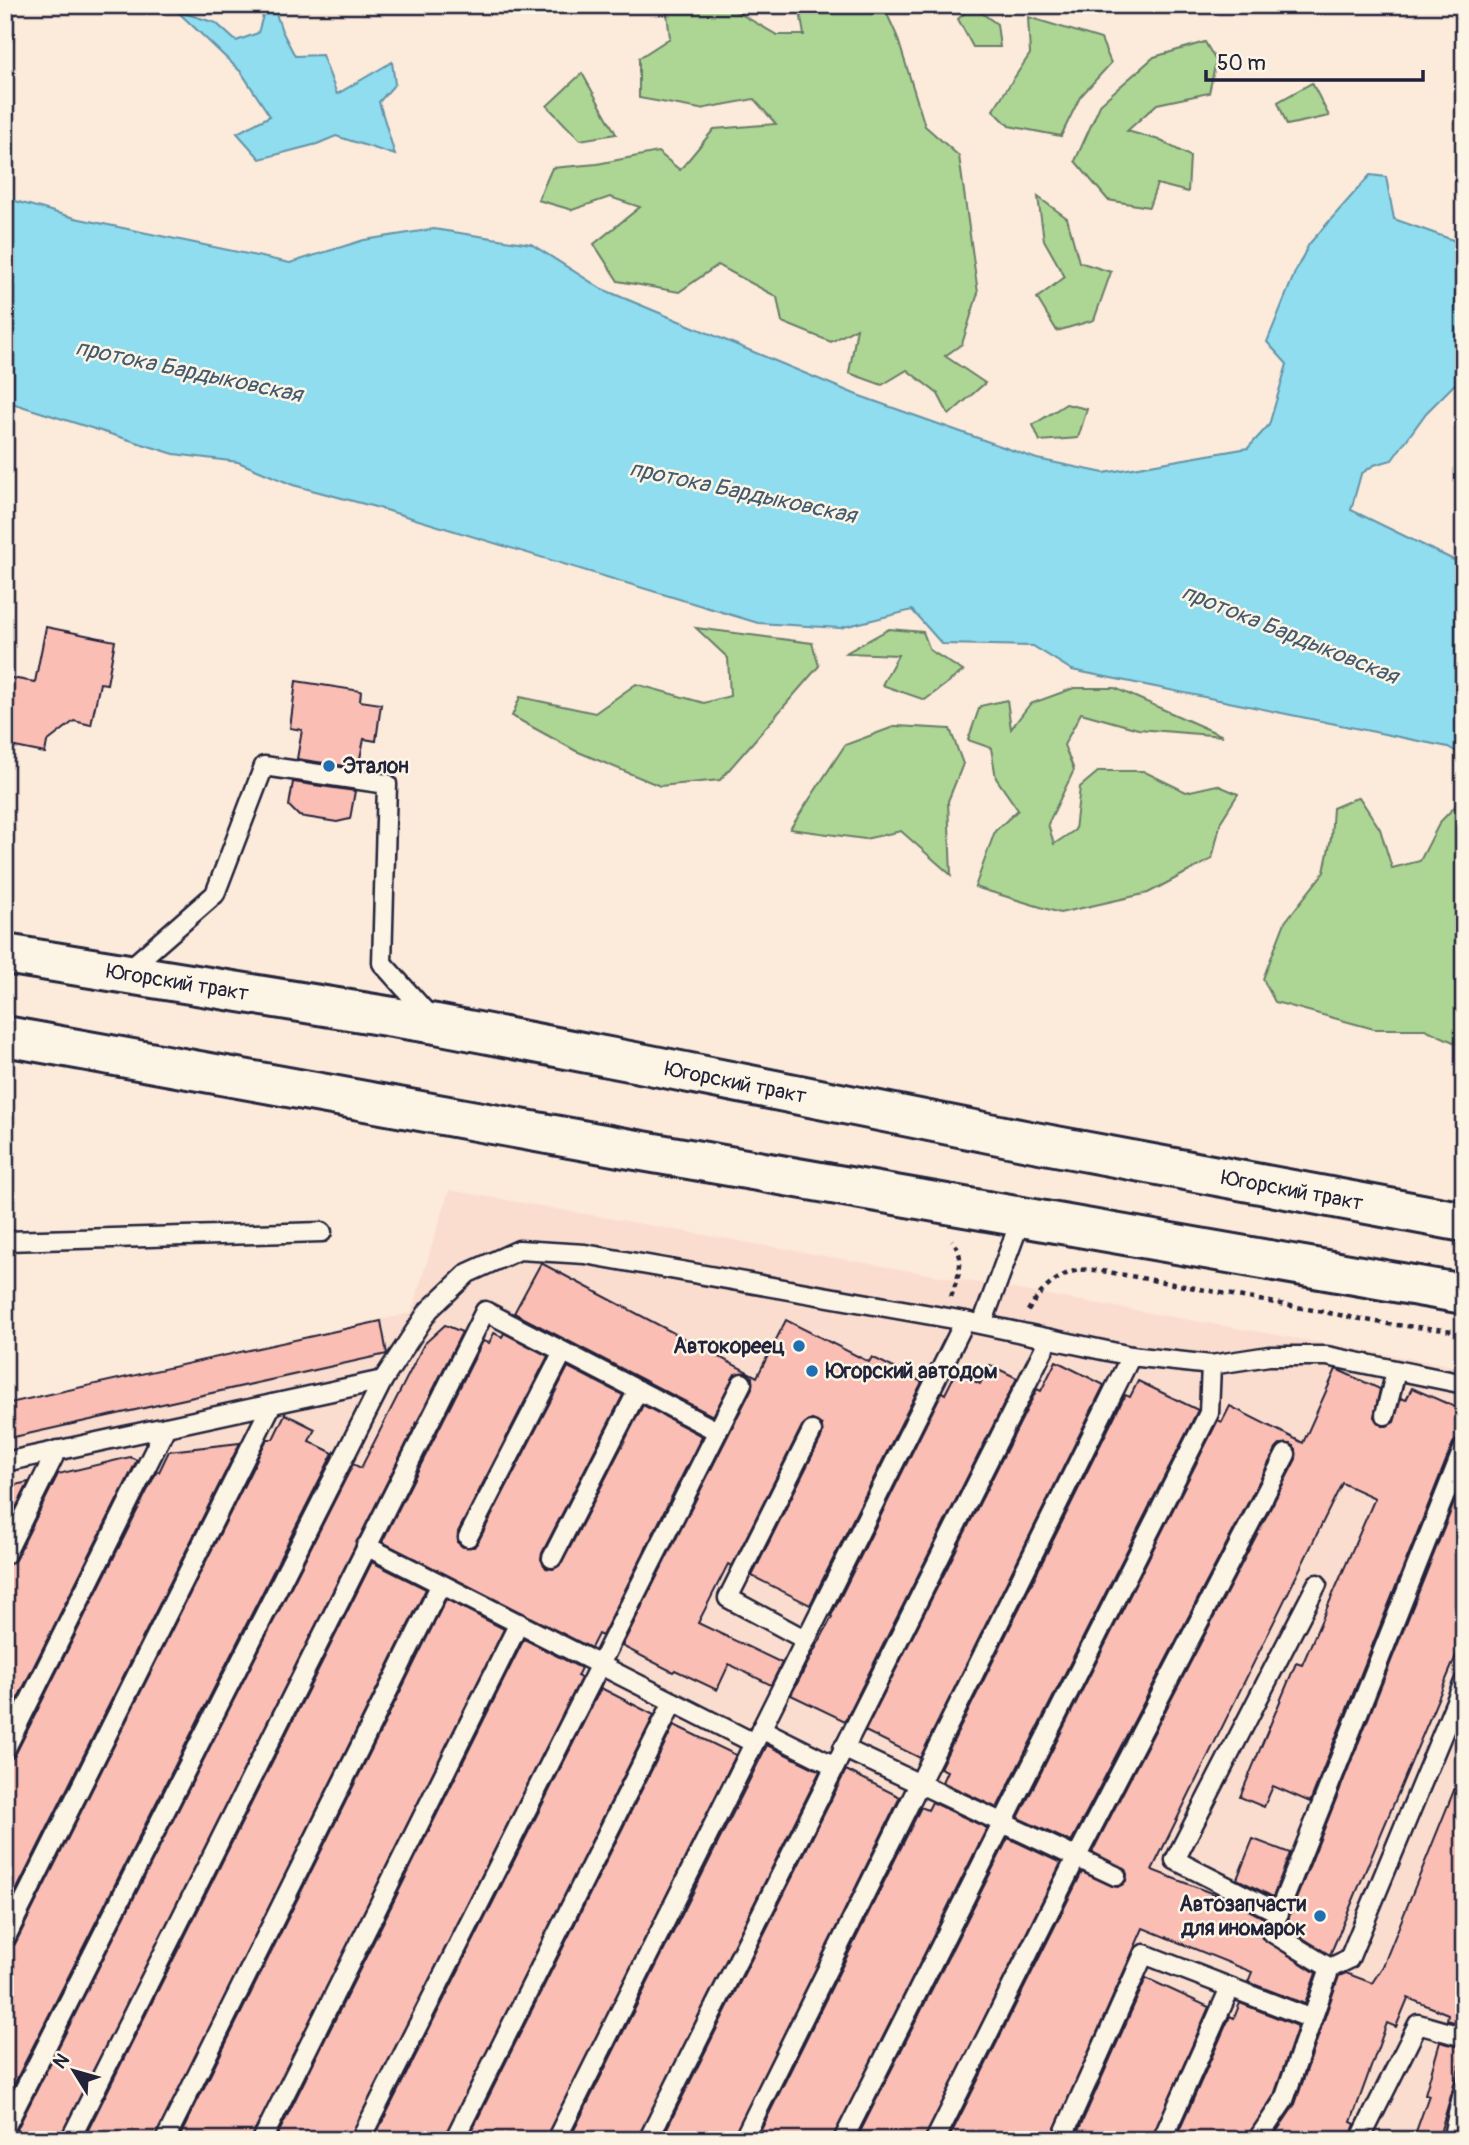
<svg xmlns="http://www.w3.org/2000/svg" width="1469" height="2145" viewBox="0 0 1469 2145" font-family="Pangolin,sans-serif">
  <rect width="100%" height="100%" fill="#fceadb"/>
  <filter id="ink" filterUnits="userSpaceOnUse"><feTurbulence type="fractalNoise" baseFrequency=".0143" numOctaves="2"/><feDisplacementMap in="SourceGraphic" scale="14" xChannelSelector="R" yChannelSelector="G"/><feConvolveMatrix kernelMatrix="1 2 1 2 8 2 1 2 1" color-interpolation-filters="sRGB"/></filter>
  <g filter="url(#ink)">
    <!-- built -->
    <polygon fill="#fbddcf" points="449,1190 1464,1368 1464,2140 5,2140 5,1404 411,1313"/>
    <!-- green -->
    <g fill="#add694" stroke="#687c68" stroke-width="2">
      <polygon points="666,5 725,5 777,35 804,35 799,5 883,5 897,36 925,126 959,156 978,293 962,344 945,356 985,383 949,415 938,394 907,370 882,385 849,373 857,328 831,342 782,322 777,297 718,265 679,292 618,281 594,244 640,207 610,197 572,210 538,200 552,168 597,164 658,152 680,170 714,129 776,124 754,99 700,109 639,98 639,58 670,38"/>
      <polygon points="972,6 997,24 1000,47 973,47 958,19"/>
      <polygon points="1028,17 1101,39 1111,63 1080,97 1061,136 1009,126 993,110 1030,54"/>
      <polygon points="1205,42 1216,61 1209,93 1157,104 1127,131 1159,140 1190,156 1188,192 1157,184 1149,207 1108,200 1075,161 1101,103 1154,57"/>
      <polygon points="582,73 616,134 580,140 547,106"/>
      <polygon points="1312,83 1329,116 1287,125 1278,102"/>
      <polygon points="1038,197 1067,218 1079,262 1111,272 1094,320 1057,331 1037,298 1065,277 1044,240"/>
      <polygon points="1066,404 1087,409 1078,438 1040,441 1033,425"/>
      <polygon points="696,628 812,643 819,666 720,780 660,786 576,751 512,716 520,697 595,713 636,684 704,703 730,696 728,658"/>
      <polygon points="889,629 923,632 930,650 963,671 925,700 882,685 898,655 846,653"/>
      <polygon points="1074,688 1115,688 1223,736 1138,729 1081,713 1064,745 1074,770 1048,824 1054,844 1075,830 1080,787 1099,771 1143,771 1186,792 1217,785 1238,794 1221,821 1212,859 1148,893 1060,913 975,887 995,831 1018,810 996,778 991,748 968,740 980,706 1007,700 1011,729 1030,704"/>
      <polygon points="896,726 950,729 963,764 948,801 951,875 901,831 865,839 790,829 845,745"/>
      <polygon points="1359,797 1380,829 1392,868 1420,861 1440,822 1464,797 1464,1047 1425,1029 1374,1029 1275,1002 1263,979 1285,922 1324,872 1331,838 1333,808"/>
    </g>
    <!-- water -->
    <g fill="#8fddee" stroke="#6392a6" stroke-width="2">
      <polygon points="266,5 273,5 282,31 295,56 322,55 337,94 392,62 395,84 379,102 395,155 336,136 317,144 260,159 237,133 270,116 241,72 177,11 216,23 236,41 258,33"/>
      <polygon points="1370,175 1386,177 1394,219 1453,240 1464,246 1464,365 1459,380 1426,413 1392,460 1374,465 1361,474 1351,510 1464,565 1464,756 1448,747 1072,670 1033,646 942,644 912,610 840,628 758,623 379,508 293,485 238,462 174,454 5,401 5,198 75,218 290,263 364,240 434,229 531,244 602,289 857,395 1037,459 1104,473 1248,448 1269,425 1287,364 1267,342 1296,270 1309,244"/>
    </g>
    <!-- building -->
    <g fill="#fabeb4" stroke="#22223b" stroke-width="2">
      <polygon points="46,627 115,641 107,684 100,683 91,725 74,721 47,742 45,753 5,745 5,677 35,682"/>
      <polygon points="296,681 361,691 360,701 381,704 376,741 364,739 358,768 297,759 302,730 290,728"/>
      <polygon points="293,782 355,791 350,819 337,822 299,816 289,806"/>
      <polygon points="541,1263 757,1377 786,1320 869,1362 872,1357 922,1382 810,1605 752,1576 822,1436 822,1425 812,1420 802,1426 732,1566 728,1564 698,1623 782,1663 771,1685 729,1664 717,1690 675,1670 673,1672 622,1646 752,1388 752,1377 746,1373 735,1374 713,1416 514,1313"/>
      <polygon points="381,1321 387,1354 5,1439 5,1404"/>
      <polygon points="445,1325 462,1332 59,2140 5,2140 15,2133 353,1464 361,1468 424,1344"/>
      <polygon points="494,1333 502,1337 504,1333 548,1356 458,1532 458,1543 463,1547 474,1547 478,1542 568,1367 623,1395 542,1553 541,1559 546,1568 553,1569 562,1563 643,1405 702,1436 602,1636 598,1634 591,1648 382,1542 483,1341 489,1343"/>
      <polygon points="1056,1361 1104,1385 920,1758 865,1731 1037,1389 1041,1391"/>
      <polygon points="990,1365 1017,1378 845,1721 791,1695 832,1617 831,1616 942,1392 945,1394 956,1372 980,1384"/>
      <polygon points="1336,1369 1380,1389 1374,1417 1382,1426 1387,1426 1394,1422 1401,1398 1406,1400 1412,1388 1464,1411 1464,1436 1458,1438 1453,1443 1310,1802 1273,1786 1264,1807 1240,1797 1296,1663 1302,1665 1375,1498 1342,1483 1152,1870 1229,1900 1264,1918 1260,1932 1262,1938 1316,1973 1305,2004 1248,1982 1252,1972 1143,1928 1050,2140 948,2140 1082,1872 1112,1886 1118,1887 1126,1881 1127,1874 1125,1869 1092,1852 1296,1459 1296,1449 1291,1444 1281,1444 1276,1449 1071,1842 1018,1818 1218,1420 1222,1422 1230,1406 1303,1443"/>
      <polygon points="1138,1381 1198,1410 997,1808 942,1782 947,1771 940,1768 1125,1395 1130,1397"/>
      <polygon points="285,1414 315,1429 309,1441 333,1453 5,2102 5,1950 15,1944 267,1439 273,1439"/>
      <polygon points="240,1443 5,1913 5,1761 15,1755 157,1471 159,1472 169,1451"/>
      <polygon points="130,1457 137,1460 5,1724 5,1566 15,1560 58,1474"/>
      <polygon points="1464,1478 1464,1637 1330,1955 1285,1927"/>
      <polygon points="29,1482 5,1529 5,1487"/>
      <polygon points="372,1562 426,1589 154,2140 83,2140"/>
      <polygon points="446,1599 504,1629 251,2140 178,2140"/>
      <polygon points="524,1639 581,1668 577,1676 581,1678 349,2140 275,2140"/>
      <polygon points="601,1688 654,1715 443,2140 373,2140"/>
      <polygon points="674,1725 736,1755 545,2140 467,2140"/>
      <polygon points="767,1745 820,1771 637,2140 569,2140"/>
      <polygon points="1463,1768 1464,2025 1447,2020 1448,2014 1408,1998 1396,2027 1387,2023 1351,2122 1355,2124 1349,2140 1271,2140 1295,2104 1339,1976 1346,1973 1372,1983 1383,1966"/>
      <polygon points="846,1770 900,1797 732,2140 661,2140"/>
      <polygon points="932,1802 987,1828 832,2140 756,2140 921,1807 928,1810"/>
      <polygon points="1008,1838 1061,1863 924,2140 856,2140"/>
      <polygon points="1253,1839 1290,1853 1273,1897 1237,1879"/>
      <polygon points="1146,1978 1209,2007 1151,2140 1074,2140"/>
      <polygon points="1240,2003 1298,2026 1274,2095 1246,2140 1175,2140 1230,2016 1234,2018"/>
      <polygon points="1440,2042 1464,2048 1464,2051 1438,2140 1413,2140 1429,2095 1425,2094"/>
    </g>
    <g fill="none" stroke-linecap="round" stroke-linejoin="round">
      <defs>
        <g id="lane">
          <polyline points="127,971 215,894 264,766 387,784 382,963 432,1019"/>
          <polyline points="5,1241 322,1232"/>
          <polyline points="982,1324 1022,1216"/>
          <polyline points="1385,1415 1396,1371"/>
          <polyline points="5,1462 383,1380"/>
          <polyline points="468,1537 563,1352"/>
          <polyline points="366,1546 754,1743"/>
          <polyline points="5,1555 57,1450"/>
          <polyline points="552,1558 638,1390"/>
          <polyline points="806,1640 728,1598 812,1431"/>
          <polyline points="761,1729 835,1766"/>
          <polyline points="843,1748 1116,1876"/>
          <polyline points="5,1750 166,1427"/>
          <polyline points="1279,1913 1175,1860 1317,1584"/>
          <polyline points="5,1939 272,1404"/>
          <polyline points="1330,1968 1271,1932 1464,1447"/>
          <polyline points="5,2128 383,1380 429,1310 468,1273 519,1250 585,1254 965,1321 1131,1356 1211,1365 1269,1356 1327,1356 1464,1384"/>
          <polyline points="70,2140 485,1311 717,1431"/>
          <polyline points="165,2140 441,1584"/>
          <polyline points="262,2140 519,1623"/>
          <polyline points="360,2140 742,1383"/>
          <polyline points="454,2140 673,1702"/>
          <polyline points="556,2140 965,1321"/>
          <polyline points="648,2140 1049,1339"/>
          <polyline points="743,2140 1131,1356"/>
          <polyline points="843,2140 1209,1413 1211,1365"/>
          <polyline points="935,2140 1076,1858 1286,1454"/>
          <polyline points="1061,2140 1144,1954 1312,2019"/>
          <polyline points="1162,2140 1230,1988"/>
          <polyline points="1257,2140 1284,2100 1330,1968 1349,1959 1464,1682"/>
          <polyline points="1360,2140 1418,2024 1464,2037"/>
          <polyline points="1452,2140 1464,2088"/>
        </g>
        <g id="primary">
          <path id="s1" d="M 5,954 L 436,1024 L 645,1064 L 1029,1141 L 1464,1222"/>
          <polyline points="5,1036 631,1149 1464,1294"/>
        </g>
      </defs>
      <!-- lane casing -->
      <use href="#lane" stroke="#22223b" stroke-width="23"/>
      <!-- primary casing -->
      <use href="#primary" stroke="#22223b" stroke-width="44"/>
      <!-- path -->
      <g stroke="#22223b" stroke-width="4.5" stroke-dasharray="5 5" stroke-linecap="butt">
        <path d="M 951,1297 C 958,1277 967,1258 952,1240"/>
        <path d="M 1028,1311 C 1039,1292 1058,1273 1080,1270 C 1093,1268 1111,1273 1125,1275 L 1388,1324 L 1464,1332"/>
      </g>
      <!-- lane -->
      <use href="#lane" stroke="#fcf5e5" stroke-width="18"/>
      <!-- primary -->
      <use href="#primary" stroke="#fcf5e5" stroke-width="38"/>
    </g>
  </g>
  <!-- markers -->
  <g fill="#1f6fb2" stroke="#fcf5e5" stroke-width="2.5">
    <circle cx="329" cy="766" r="7"/>
    <circle cx="799" cy="1346" r="7"/>
    <circle cx="812" cy="1371" r="7"/>
    <circle cx="1320" cy="1916" r="7"/>
  </g>
  <g text-anchor="middle" dominant-baseline="central" stroke-width="5" stroke-linejoin="round" paint-order="stroke">
    <!-- poi labels -->
    <g font-size="21" font-weight="bold" fill="#22223b" stroke="#fcf5e5" text-anchor="start">
      <text x="343" y="766">Эталон</text>
      <text x="785" y="1346" text-anchor="end">Автокореец</text>
      <text x="826" y="1371">Югорский автодом</text>
      <text x="1306" y="1904" text-anchor="end">Автозапчасти<tspan x="1306" dy="24">для иномарок</tspan></text>
    </g>
    <!-- street labels -->
    <g font-size="21" fill="#22223b" stroke="#fcf5e5">
      <text stroke="none"><textPath href="#s1" startOffset="175">Югорский тракт</textPath></text>
      <text stroke="none"><textPath href="#s1" startOffset="742">Югорский тракт</textPath></text>
      <text stroke="none"><textPath href="#s1" startOffset="1309">Югорский тракт</textPath></text>
    </g>
    <!-- water labels -->
    <g font-size="23" font-style="italic" fill="#435a71" stroke="#fcf5e5">
      <text transform="translate(189 371) rotate(12)">протока Бардыковская</text>
      <text transform="translate(743 492) rotate(12)">протока Бардыковская</text>
      <text transform="translate(1290 634) rotate(22)">протока Бардыковская</text>
    </g>
  </g>
  <!-- margin -->
  <rect width="1469" height="2145" fill="none" stroke="#fcf5e5" stroke-width="28"/>
  <rect x="14" y="14" width="1441" height="2117" fill="none" stroke="#22223b" stroke-width="2.5" filter="url(#ink)"/>
  <!-- north arrow -->
  <g transform="translate(74 2071) rotate(307)" stroke="#fcf5e5" stroke-width="5" paint-order="stroke">
  <path d="M0-5L12 26L0 18L-12 26Z" fill="#22223b"/>
  <text y="-10" font-size="19" font-weight="bold" text-anchor="middle" fill="#22223b">N</text>
  </g>
  <!-- scale -->
  <path d="M1206 70v10h217v-10" fill="none" stroke="#22223b" stroke-width="3.5"/>
  <text x="1217" y="70" font-size="21" fill="#22223b" stroke="#fcf5e5" stroke-width="5" paint-order="stroke">50 m</text>
</svg>
